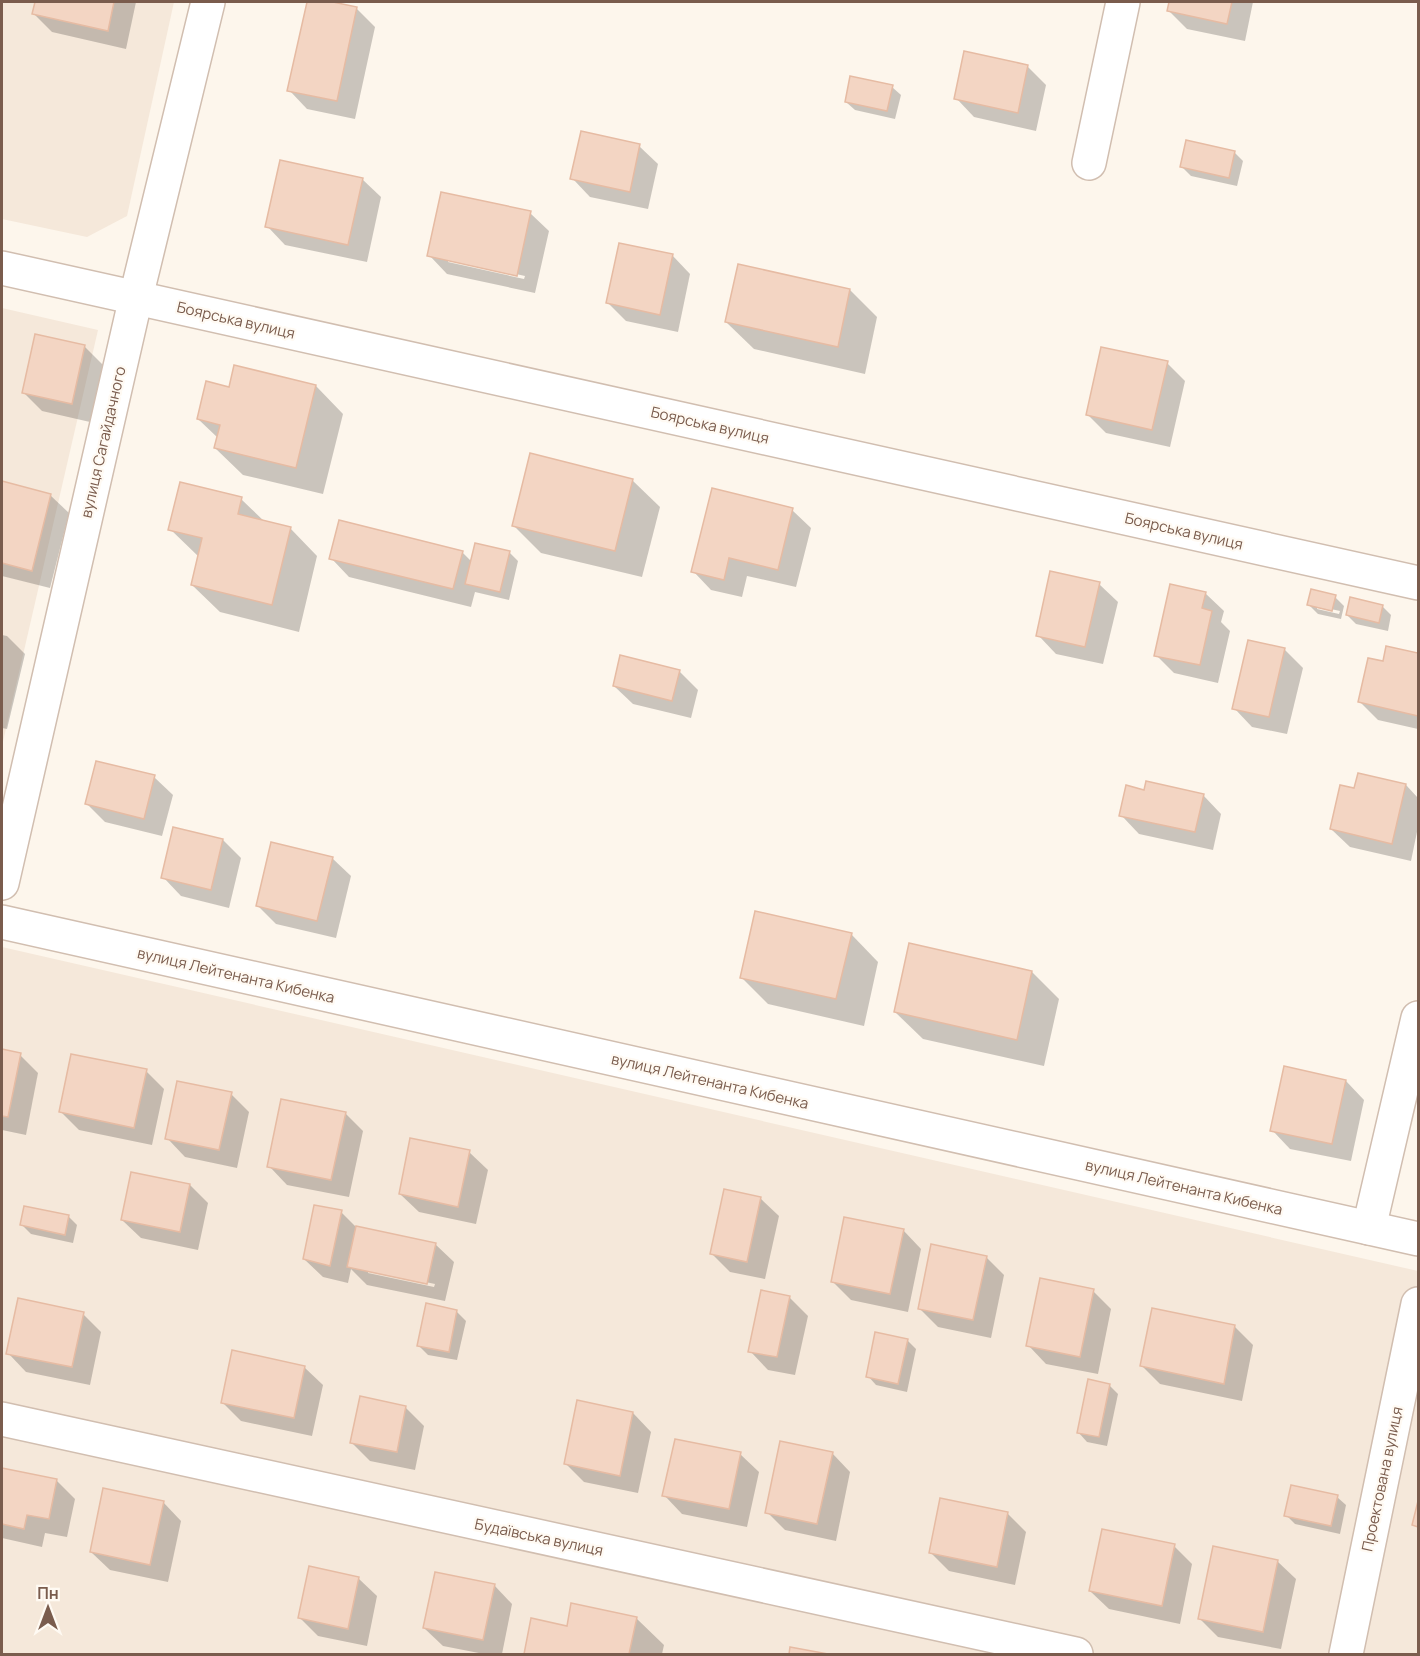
<svg xmlns="http://www.w3.org/2000/svg" width="1420" height="1656" viewBox="0 0 1420 1656" font-family="Manrope,sans-serif">
  <rect width="100%" height="100%" fill="#fdf6ec"/>
  <!-- residential -->
  <g fill="#f5e8da">
    <polygon points="2,2 174,2 127,216 87,237 2,219"/>
    <polygon points="2,308 98,330 2,746"/>
    <polygon points="2,947 1418,1271 1418,1654 2,1654"/>
  </g>
  <!-- shadow -->
  <g fill="#0003" fill-rule="evenodd">
    <polygon points="37,2 136,2 126,49 52,32 34,14"/>
    <polygon points="308,2 326,2 356,8 375,27 355,119 307,109 289,90"/>
    <polygon points="1170,2 1253,2 1245,41 1187,29 1168,10"/>
    <polygon points="966,53 1028,67 1046,85 1036,131 974,117 956,98"/>
    <polygon points="892,87 901,95 895,119 855,110 846,102"/>
    <polygon points="639,146 658,164 648,209 590,197 572,178"/>
    <polygon points="1234,152 1243,161 1237,186 1191,176 1182,167"/>
    <polygon points="362,179 381,197 367,262 285,245 267,226"/>
    <path d="M 530,213 L 549,231 L 535,293 L 447,274 L 429,255 ZM 448,259 L 525,276 L 524,279 L 448,262 Z"/>
    <polygon points="672,255 690,274 678,332 626,321 608,303"/>
    <polygon points="850,290 877,317 865,374 754,349 726,322"/>
    <polygon points="36,336 85,347 103,365 90,422 42,411 24,393"/>
    <polygon points="1167,363 1185,381 1170,447 1106,433 1087,414"/>
    <polygon points="316,386 343,414 323,494 243,475 215,448 218,438 198,419 230,389"/>
    <polygon points="632,480 660,507 642,577 541,553 513,525"/>
    <polygon points="2,483 50,495 69,513 50,588 2,576"/>
    <polygon points="241,499 265,522 290,528 317,556 299,632 220,612 192,585 199,557 170,529"/>
    <polygon points="792,510 811,528 796,587 747,576 742,597 711,590 693,571"/>
    <polygon points="462,552 472,562 509,552 518,561 509,600 475,592 471,607 349,577 331,558"/>
    <polygon points="1099,584 1118,602 1103,664 1056,654 1038,635"/>
    <polygon points="1205,593 1224,611 1221,622 1230,631 1218,683 1174,673 1156,655"/>
    <path d="M 1335,597 L 1344,606 L 1341,619 L 1318,614 L 1309,605 ZM 1317,606 L 1340,611 L 1339,614 L 1317,609 Z"/>
    <polygon points="1382,606 1391,615 1388,631 1356,624 1347,615"/>
    <polygon points="2,635 7,636 25,654 7,729 2,728"/>
    <polygon points="1387,647 1418,654 1418,729 1378,720 1360,702 1384,663"/>
    <polygon points="1284,649 1303,668 1287,734 1252,727 1234,708"/>
    <polygon points="679,671 698,690 691,718 633,704 614,686"/>
    <polygon points="154,777 173,795 162,836 105,822 87,804"/>
    <polygon points="1406,785 1418,798 1418,827 1411,861 1350,847 1331,829 1355,790"/>
    <polygon points="1145,791 1203,795 1221,814 1213,850 1139,834 1121,815"/>
    <polygon points="223,840 241,858 229,908 181,896 163,877"/>
    <polygon points="332,858 351,876 336,938 276,924 257,905"/>
    <polygon points="851,934 878,962 864,1026 768,1004 741,977"/>
    <polygon points="1032,972 1059,999 1044,1066 923,1039 895,1012"/>
    <polygon points="2,1051 20,1055 38,1073 26,1135 2,1130"/>
    <polygon points="146,1071 164,1089 152,1145 79,1130 61,1112"/>
    <polygon points="1346,1081 1364,1100 1351,1161 1290,1149 1272,1130"/>
    <polygon points="231,1094 249,1112 237,1168 185,1157 167,1138"/>
    <polygon points="345,1113 363,1131 349,1197 287,1185 269,1166"/>
    <polygon points="469,1152 488,1170 476,1224 419,1212 400,1194"/>
    <polygon points="190,1185 208,1203 198,1250 141,1238 122,1220"/>
    <polygon points="760,1198 779,1216 765,1279 730,1272 712,1254"/>
    <path d="M 341,1212 L 357,1228 L 435,1244 L 454,1262 L 445,1301 L 367,1285 L 351,1269 L 348,1283 L 323,1277 L 304,1259 ZM 368,1270 L 435,1284 L 434,1287 L 368,1273 Z"/>
    <polygon points="68,1216 77,1225 73,1243 31,1234 22,1225"/>
    <polygon points="903,1230 921,1249 908,1312 851,1300 832,1281"/>
    <polygon points="986,1257 1004,1275 991,1338 938,1327 920,1309"/>
    <polygon points="1093,1291 1111,1309 1098,1374 1046,1364 1028,1345"/>
    <polygon points="789,1297 808,1316 795,1375 768,1370 750,1351"/>
    <polygon points="1153,1310 1235,1327 1253,1345 1242,1401 1160,1384 1142,1366"/>
    <polygon points="457,1312 466,1321 457,1360 428,1355 419,1346"/>
    <polygon points="83,1314 101,1332 90,1385 26,1372 8,1353"/>
    <polygon points="907,1340 916,1349 907,1392 876,1385 868,1376"/>
    <polygon points="304,1367 323,1385 312,1436 241,1421 223,1403"/>
    <polygon points="1109,1385 1118,1394 1107,1446 1087,1442 1079,1433"/>
    <polygon points="405,1407 424,1426 415,1470 370,1461 352,1443"/>
    <polygon points="633,1413 651,1432 638,1493 584,1482 566,1464"/>
    <polygon points="832,1453 850,1472 836,1541 785,1530 767,1512"/>
    <polygon points="740,1454 759,1472 747,1527 682,1514 664,1495"/>
    <polygon points="2,1469 56,1480 75,1499 67,1537 45,1533 42,1547 2,1538"/>
    <polygon points="1337,1497 1346,1505 1340,1534 1295,1524 1286,1515"/>
    <polygon points="163,1502 181,1521 168,1582 110,1570 91,1552"/>
    <polygon points="1007,1513 1026,1532 1015,1585 949,1571 930,1552"/>
    <polygon points="1174,1546 1192,1564 1180,1624 1109,1609 1090,1591"/>
    <polygon points="1277,1561 1296,1579 1281,1649 1218,1637 1199,1618"/>
    <polygon points="358,1578 377,1596 367,1646 318,1636 300,1618"/>
    <polygon points="494,1585 512,1604 502,1654 484,1654 443,1646 424,1628"/>
    <polygon points="636,1618 664,1645 662,1654 525,1654 532,1620 568,1627"/>
  </g>
  <!-- building -->
  <g fill="#f3d5c3" stroke="#e6bba3" stroke-width="1.5">
    <polygon points="35,2 114,2 108,31 32,14"/>
    <polygon points="307,2 333,2 357,7 337,101 287,91"/>
    <polygon points="1169,2 1232,2 1227,24 1167,11"/>
    <polygon points="964,51 1028,65 1018,113 954,99"/>
    <polygon points="850,76 893,85 887,111 845,102"/>
    <polygon points="581,131 640,144 630,192 570,179"/>
    <polygon points="1186,140 1235,151 1229,178 1180,167"/>
    <polygon points="280,160 363,178 348,245 265,227"/>
    <polygon points="441,192 531,211 517,276 427,256"/>
    <polygon points="619,243 673,254 660,315 606,303"/>
    <polygon points="738,264 850,289 838,347 725,322"/>
    <polygon points="35,334 85,345 72,404 22,393"/>
    <polygon points="1101,347 1168,361 1152,430 1086,415"/>
    <polygon points="234,365 316,385 296,468 214,448 220,425 197,419 206,381 229,387"/>
    <polygon points="530,453 633,479 615,551 512,526"/>
    <polygon points="2,481 51,494 32,571 2,563"/>
    <polygon points="180,482 242,497 238,514 291,527 272,605 191,585 202,538 168,530"/>
    <polygon points="712,488 793,508 778,570 729,558 724,580 691,572"/>
    <polygon points="339,520 463,551 453,589 329,559"/>
    <polygon points="475,543 510,551 500,592 465,584"/>
    <polygon points="1050,571 1100,582 1085,647 1036,636"/>
    <polygon points="1170,584 1206,592 1202,608 1212,611 1200,665 1154,656"/>
    <polygon points="1311,589 1336,595 1332,611 1307,605"/>
    <polygon points="1350,597 1383,605 1379,623 1346,615"/>
    <polygon points="1248,640 1285,648 1269,717 1232,709"/>
    <polygon points="1386,646 1418,653 1418,716 1358,702 1368,658 1383,661"/>
    <polygon points="620,655 680,670 672,701 613,686"/>
    <polygon points="96,761 155,775 144,819 85,804"/>
    <polygon points="1358,773 1406,784 1392,844 1330,829 1340,785 1354,788"/>
    <polygon points="1146,781 1204,794 1195,832 1119,816 1126,785 1144,790"/>
    <polygon points="173,827 223,839 211,890 161,878"/>
    <polygon points="271,842 333,857 317,921 256,906"/>
    <polygon points="755,911 852,933 836,999 740,978"/>
    <polygon points="909,943 1032,971 1017,1040 894,1012"/>
    <polygon points="2,1049 21,1053 8,1117 2,1116"/>
    <polygon points="71,1054 147,1069 134,1128 59,1112"/>
    <polygon points="1284,1066 1346,1080 1332,1144 1270,1131"/>
    <polygon points="177,1081 232,1092 219,1150 165,1139"/>
    <polygon points="281,1099 346,1112 331,1180 267,1167"/>
    <polygon points="410,1138 470,1150 458,1207 399,1194"/>
    <polygon points="131,1172 190,1184 180,1232 121,1220"/>
    <polygon points="724,1189 761,1197 747,1262 710,1254"/>
    <polygon points="314,1205 342,1210 330,1266 303,1259"/>
    <polygon points="24,1206 69,1215 65,1235 20,1225"/>
    <polygon points="844,1217 904,1229 890,1294 831,1282"/>
    <polygon points="356,1226 436,1243 427,1284 347,1267"/>
    <polygon points="931,1244 987,1256 973,1320 918,1309"/>
    <polygon points="1040,1278 1094,1289 1080,1357 1026,1346"/>
    <polygon points="761,1290 790,1296 777,1357 748,1352"/>
    <polygon points="18,1298 84,1312 72,1367 6,1354"/>
    <polygon points="426,1303 457,1310 449,1352 417,1346"/>
    <polygon points="1152,1308 1235,1325 1224,1384 1140,1366"/>
    <polygon points="875,1332 908,1339 898,1384 866,1377"/>
    <polygon points="232,1350 305,1366 294,1418 221,1403"/>
    <polygon points="1088,1379 1110,1384 1099,1437 1077,1433"/>
    <polygon points="360,1396 406,1406 397,1452 350,1443"/>
    <polygon points="577,1400 633,1412 620,1476 564,1464"/>
    <polygon points="675,1439 741,1452 729,1509 662,1496"/>
    <polygon points="780,1441 833,1452 817,1524 765,1513"/>
    <polygon points="2,1468 57,1479 49,1519 27,1515 24,1529 2,1524"/>
    <polygon points="1291,1485 1338,1495 1331,1526 1284,1516"/>
    <polygon points="103,1488 164,1501 150,1565 90,1552"/>
    <polygon points="940,1498 1008,1512 997,1567 929,1553"/>
    <polygon points="1418,1501 1418,1527 1412,1525"/>
    <polygon points="1102,1529 1175,1544 1162,1606 1089,1591"/>
    <polygon points="1213,1546 1278,1560 1263,1632 1198,1619"/>
    <polygon points="309,1566 359,1577 348,1629 298,1618"/>
    <polygon points="435,1572 495,1584 483,1640 423,1628"/>
    <polygon points="571,1603 637,1617 629,1654 524,1654 531,1618 567,1626"/>
    <polygon points="790,1647 828,1654 789,1654"/>
  </g>
  <g fill="none" stroke-linecap="round" stroke-linejoin="round">
    <defs>
      <g id="street">
        <polyline points="1089,163 1123,2"/>
        <polyline points="2,268 1418,583"/>
        <polyline points="2,883 136,297 208,2"/>
        <polyline points="2,922 1418,1239"/>
        <polyline points="1369,1228 1418,1018"/>
        <polyline points="2,1419 1076,1654"/>
        <polyline points="1346,1654 1418,1304"/>
      </g>
    </defs>
    <!-- street casing -->
    <use href="#street" stroke="#d1beb0" stroke-width="36"/>
    <!-- street -->
    <use href="#street" stroke="#fff" stroke-width="33"/>
  </g>
  <g text-anchor="middle" dominant-baseline="central" stroke-width="4.5" stroke-linejoin="round" paint-order="stroke">
    <!-- street labels -->
    <g font-size="15" fill="#7a5c4d" stroke="#fffaf3">
      <text transform="translate(236 320) rotate(13)">Боярська вулиця</text>
      <text transform="translate(710 425) rotate(13)">Боярська вулиця</text>
      <text transform="translate(103 442) rotate(-77)">вулиця Сагайдачного</text>
      <text transform="translate(1184 531) rotate(13)">Боярська вулиця</text>
      <text transform="translate(236 975) rotate(13)">вулиця Лейтенанта Кибенка</text>
      <text transform="translate(710 1081) rotate(13)">вулиця Лейтенанта Кибенка</text>
      <text transform="translate(1184 1187) rotate(13)">вулиця Лейтенанта Кибенка</text>
      <text transform="translate(1382 1479) rotate(-78)">Проектована вулиця</text>
      <text transform="translate(539 1537) rotate(12)">Будаївська вулиця</text>
    </g>
  </g>
  <!-- border -->
  <rect width="1420" height="1656" fill="none" stroke="#7a5c4d" stroke-width="6"/>
  <!-- north arrow -->
  <g transform="translate(48 1608)" stroke="#fffaf3" stroke-width="4.5" paint-order="stroke">
  <path d="M0-4.5L10 22L0 15L-10 22Z" fill="#7a5c4d"/>
  <text y="-9" font-size="16" font-weight="bold" text-anchor="middle" fill="#7a5c4d">Пн</text>
  </g>
</svg>
